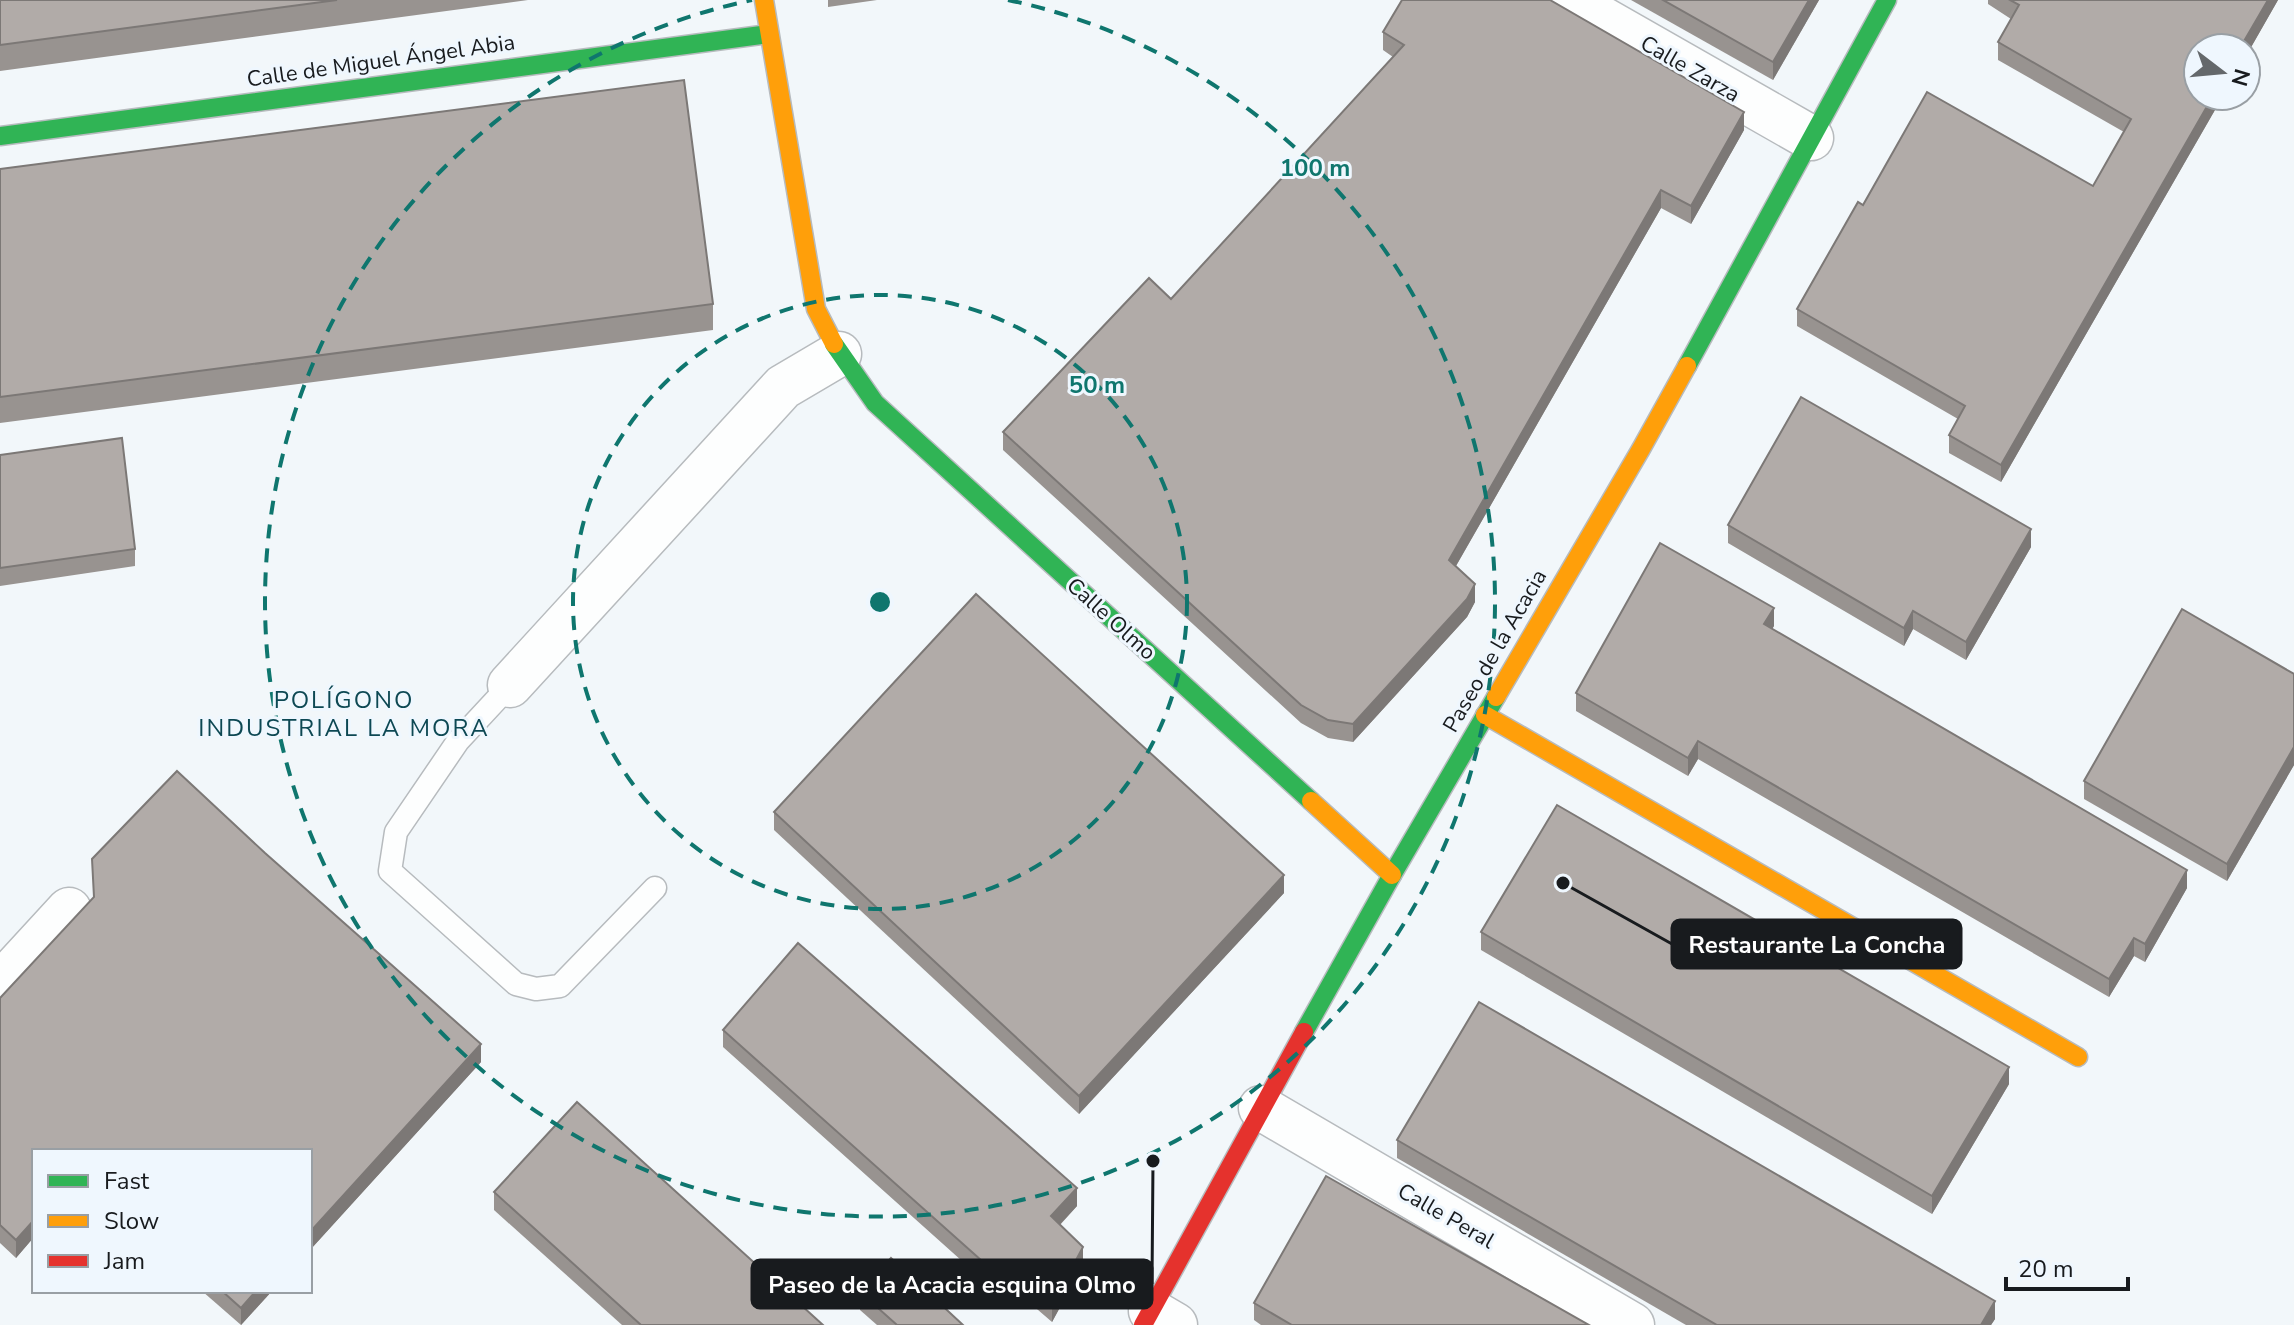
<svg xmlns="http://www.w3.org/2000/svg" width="2294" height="1325" viewBox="0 0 2294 1325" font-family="'Nunito Sans',sans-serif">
  <rect width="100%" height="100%" fill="#f2f7fa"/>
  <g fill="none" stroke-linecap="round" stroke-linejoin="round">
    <defs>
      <polyline id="lane" points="510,685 458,741 396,832 390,871 516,984 536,989 560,986 655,888"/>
      <g id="street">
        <polyline points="1569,0 1811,138"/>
        <polyline points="510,685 783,387 839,354"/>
        <polyline points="0,985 69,910"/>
        <polyline points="1261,1108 1632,1325"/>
        <polyline points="1151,1311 1175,1325"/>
      </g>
      <g id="fast">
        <polyline points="0,136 769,34"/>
        <polyline points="834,344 875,403 1311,801"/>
        <polyline points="1687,366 1887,0"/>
        <polyline points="1304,1032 1392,875 1496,697"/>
      </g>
      <g id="slow">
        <polyline points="764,0 816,309 834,344"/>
        <polyline points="1496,697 1641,449 1687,366"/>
        <polyline points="1485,715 2078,1057"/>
        <polyline points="1311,801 1392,875"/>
      </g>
      <polyline id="jam" points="1143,1325 1304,1032"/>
    </defs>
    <!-- lane casing -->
    <use href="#lane" stroke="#b7bbbe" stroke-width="25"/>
    <!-- street casing -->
    <use href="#street" stroke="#b7bbbe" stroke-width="47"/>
    <!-- fast casing -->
    <use href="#fast" stroke="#b7bbbe" stroke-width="21"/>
    <!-- slow casing -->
    <use href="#slow" stroke="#b7bbbe" stroke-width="21"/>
    <!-- jam casing -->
    <use href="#jam" stroke="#b7bbbe" stroke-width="21"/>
    <!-- lane -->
    <use href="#lane" stroke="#fdfefe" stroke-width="22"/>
    <!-- street -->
    <use href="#street" stroke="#fdfefe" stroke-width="44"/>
    <!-- fast -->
    <use href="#fast" stroke="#30b455" stroke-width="18"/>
    <!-- slow -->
    <use href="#slow" stroke="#ff9f0a" stroke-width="18"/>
    <!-- jam -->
    <use href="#jam" stroke="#e5322d" stroke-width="18"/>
  </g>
  <!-- wall -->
  <g fill="#989390">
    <polygon points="0,0 528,0 0,71"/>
    <polygon points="828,0 877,0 828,7"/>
    <polygon points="1631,0 1819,0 1773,80"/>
    <polygon points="1988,0 2278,0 2246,56 2198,96 2223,96 2001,482 1949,453 1949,435 1958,419 1797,326 1797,309 1863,205 2093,186 2124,132 1998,60 1998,42 2011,19 1988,4"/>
    <polygon points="1383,32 1744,130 1691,224 1661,208 1456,566 1475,602 1467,617 1353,742 1328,738 1301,723 1003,450 1003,432 1171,299 1393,57 1383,50"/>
    <polygon points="0,169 713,304 713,330 0,423"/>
    <polygon points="0,455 135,549 135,566 0,586"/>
    <polygon points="1728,525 2031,547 1966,660 1913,629 1904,646 1728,543"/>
    <polygon points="1774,626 1772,629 2187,888 2145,962 2134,956 2109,997 1698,759 1688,776 1576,711 1576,693"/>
    <polygon points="2294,674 2294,765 2227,881 2084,799 2084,781"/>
    <polygon points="774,812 1284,893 1079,1114 774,830"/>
    <polygon points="1481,932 2009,1084 1932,1214 1481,950"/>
    <polygon points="0,998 481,1062 310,1250 310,1151 34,1151 34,1237 16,1258 0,1243"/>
    <polygon points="723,1030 1077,1206 1060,1225 1083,1265 1052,1322 1008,1284 1000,1295 723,1047"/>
    <polygon points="1397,1140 1995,1319 1991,1325 1686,1325 1397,1158"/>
    <polygon points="494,1192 823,1325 622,1325 494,1210"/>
    <polygon points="202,1291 272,1291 241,1325"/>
    <polygon points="860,1292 963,1325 877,1325 860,1310"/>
    <polygon points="1254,1303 1589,1325 1261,1325 1254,1320"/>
  </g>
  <!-- shaded-wall -->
  <g fill="#7c7876">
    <polygon points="1809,0 1819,0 1773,80 1773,62"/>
    <polygon points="2268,0 2278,0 2246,56 2246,48 2240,48"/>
    <polygon points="2213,96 2223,96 2001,482 2001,465"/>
    <polygon points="1744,112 1744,130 1691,224 1691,206"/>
    <polygon points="1661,190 1661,208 1449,578 1449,560"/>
    <polygon points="2031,529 2031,547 1966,660 1966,642"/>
    <polygon points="1475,584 1475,602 1467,617 1353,742 1353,724"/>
    <polygon points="1774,608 1774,626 1764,642 1764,624"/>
    <polygon points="1913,611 1913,629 1904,646 1904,628"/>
    <polygon points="1698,741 1698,759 1688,776 1688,758"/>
    <polygon points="2294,747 2294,765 2227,881 2227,864"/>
    <polygon points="2187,870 2187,888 2145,962 2145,944"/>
    <polygon points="1284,875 1284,893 1079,1114 1079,1096"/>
    <polygon points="2134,938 2134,956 2109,997 2109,979"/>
    <polygon points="481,1044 481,1062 310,1250 310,1232"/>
    <polygon points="2009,1067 2009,1084 1932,1214 1932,1196"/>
    <polygon points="1077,1188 1077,1206 1051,1234 1051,1216"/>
    <polygon points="34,1220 34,1237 16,1258 16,1240"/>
    <polygon points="1083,1247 1083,1265 1052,1322 1052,1305"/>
    <polygon points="1008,1266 1008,1284 1000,1295 1000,1277"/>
    <polygon points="256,1291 272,1291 241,1325 241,1308"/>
    <polygon points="1995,1301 1995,1319 1991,1325 1981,1325"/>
  </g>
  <!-- building -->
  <g fill="#b1aba8" stroke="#7c7876" stroke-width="2">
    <polygon points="0,0 337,0 0,45"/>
    <polygon points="1402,0 1550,0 1744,112 1691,206 1661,190 1449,560 1475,584 1467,599 1353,724 1328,720 1301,705 1003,432 1149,278 1171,299 1404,45 1383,32"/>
    <polygon points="1663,0 1809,0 1773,62"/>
    <polygon points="2010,0 2268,0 2240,48 2198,48 2198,96 2213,96 2001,465 1949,435 1965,406 1797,309 1858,202 1863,205 1927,92 2093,186 2131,119 1998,42 2019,5"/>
    <polygon points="684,80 713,304 0,397 0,169"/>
    <polygon points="1801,397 2031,529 1966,642 1913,611 1904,628 1728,525"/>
    <polygon points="122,438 135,549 0,568 0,455"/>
    <polygon points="1660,543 1774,608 1764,624 2187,870 2145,944 2134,938 2109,979 1698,741 1688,758 1576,693"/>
    <polygon points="976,594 1284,875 1079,1096 774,812"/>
    <polygon points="2182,609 2294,674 2294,747 2227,864 2084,781"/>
    <polygon points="177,771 265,853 481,1044 310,1232 310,1151 34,1151 34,1220 16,1240 0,1225 0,998 94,897 92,859"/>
    <polygon points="1557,805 2009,1067 1932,1196 1481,932"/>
    <polygon points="798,943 1077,1188 1051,1216 1083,1247 1052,1305 1008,1266 1000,1277 723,1030"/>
    <polygon points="1479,1002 1995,1301 1981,1325 1717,1325 1397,1140"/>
    <polygon points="577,1102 823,1325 641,1325 494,1192"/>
    <polygon points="1326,1176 1589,1325 1292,1325 1254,1303"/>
    <polygon points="891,1258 963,1325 897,1325 860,1292"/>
    <polygon points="222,1291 256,1291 241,1308"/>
  </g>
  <!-- distance rings -->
  <g fill="none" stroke="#0f766e" stroke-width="4" stroke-dasharray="14 10">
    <circle cx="880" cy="602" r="307"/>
    <path d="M1008 0A615 615 0 1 1 752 0"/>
  </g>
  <g text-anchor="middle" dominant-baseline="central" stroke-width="6" stroke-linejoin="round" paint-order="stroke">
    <!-- street labels -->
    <g font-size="22" fill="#181b1e" stroke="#eff7fe">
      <text transform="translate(381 61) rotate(-8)">Calle de Miguel Ángel Abia</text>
      <text transform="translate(1690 69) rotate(30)">Calle Zarza</text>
      <text transform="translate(1111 619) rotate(42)">Calle Olmo</text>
      <text transform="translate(1495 651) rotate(-60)">Paseo de la Acacia</text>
      <text transform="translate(1446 1216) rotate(30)">Calle Peral</text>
    </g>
    <!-- neighbourhood labels -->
    <g font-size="24" letter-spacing="2" fill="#0d4853" stroke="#eff7fe">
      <text x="344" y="700">POLÍGONO<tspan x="344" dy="28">INDUSTRIAL LA MORA</tspan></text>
    </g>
  </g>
  <circle cx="880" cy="602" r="12" fill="#0f766e" stroke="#eff7fe" stroke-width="4"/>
  <g font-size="24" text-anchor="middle" font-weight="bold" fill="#0f766e" stroke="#eff7fe" stroke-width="6" stroke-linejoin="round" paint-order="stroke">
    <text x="1315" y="176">100 m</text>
    <text x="1097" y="393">50 m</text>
  </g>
  <!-- callouts -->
  <path fill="none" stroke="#181b1e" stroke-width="3" d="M1563 883L1672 944M1153 1161L1152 1284"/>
  <g fill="#181b1e" stroke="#eff7fe" stroke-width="3">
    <circle cx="1563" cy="883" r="8"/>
    <circle cx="1153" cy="1161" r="8"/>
  </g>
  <g fill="#181b1e" stroke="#181b1e" stroke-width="3">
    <rect x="1672" y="920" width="289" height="48" rx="8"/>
    <rect x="752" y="1260" width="400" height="48" rx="8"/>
  </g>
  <g font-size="24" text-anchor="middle" font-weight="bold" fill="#fff">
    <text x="1817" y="953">Restaurante La Concha</text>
    <text x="952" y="1293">Paseo de la Acacia esquina Olmo</text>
  </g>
  <!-- legend -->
  <rect x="32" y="1149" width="280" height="144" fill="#eff7fe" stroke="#999fa4" stroke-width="2"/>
  <rect x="48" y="1175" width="40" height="12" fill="#30b455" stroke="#999fa4" stroke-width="2"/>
  <text x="104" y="1189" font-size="24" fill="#181b1e">Fast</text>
  <rect x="48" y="1215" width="40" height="12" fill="#ff9f0a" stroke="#999fa4" stroke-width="2"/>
  <text x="104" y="1229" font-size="24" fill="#181b1e">Slow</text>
  <rect x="48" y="1255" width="40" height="12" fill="#e5322d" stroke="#999fa4" stroke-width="2"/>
  <text x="104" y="1269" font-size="24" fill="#181b1e">Jam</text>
  <!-- north arrow -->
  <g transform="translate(2222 72) rotate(106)"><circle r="38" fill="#eff7fe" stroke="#999fa4" stroke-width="2"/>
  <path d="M0-6L14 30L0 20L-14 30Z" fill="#64686b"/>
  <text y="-12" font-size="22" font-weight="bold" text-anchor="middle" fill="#181b1e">N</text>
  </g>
  <!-- scale -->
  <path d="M2006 1277v12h122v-12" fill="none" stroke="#181b1e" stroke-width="4"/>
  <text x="2018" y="1277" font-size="24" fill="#181b1e" stroke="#eff7fe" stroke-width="6" paint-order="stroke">20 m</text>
</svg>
